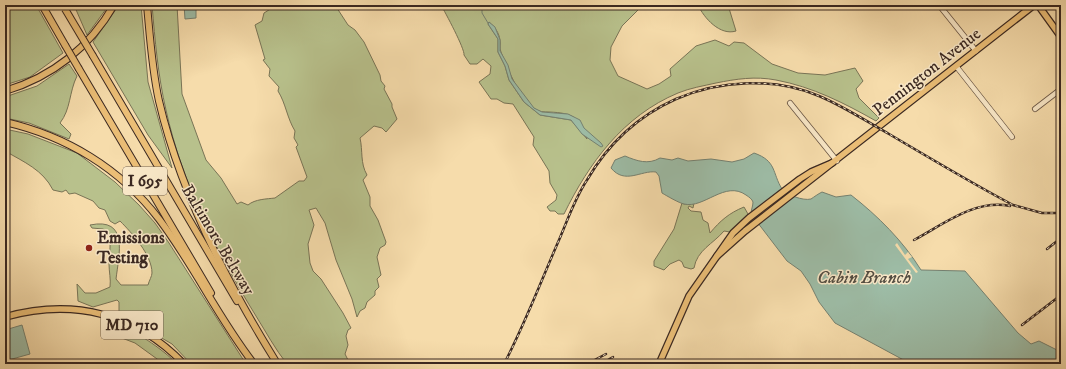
<svg xmlns="http://www.w3.org/2000/svg" width="1066" height="369" viewBox="0 0 1066 369" font-family="'IM FELL DW Pica',serif">
  <rect width="100%" height="100%" fill="#f6dcab"/>
  <filter id="stains"><feTurbulence type="fractalNoise" baseFrequency=".005" numOctaves="4"/><feColorMatrix values="0 0 0 0 .2 0 0 0 0 .09 0 0 0 0 .02 0 0 0 .5 -.17"/></filter>
  <radialGradient id="worn" r=".72"><stop offset=".6" stop-color="#630" stop-opacity="0"/><stop offset="1" stop-color="#630" stop-opacity=".3"/></radialGradient>
  <!-- green -->
  <g fill="#b8c18c" stroke="#797456" fill-rule="evenodd">
    <polygon points="5,5 36,5 63,53 30,77 5,85"/>
    <polygon points="74,5 109,5 87,35"/>
    <polygon points="119,5 141,5 148,82 172,168 148,135 93,42"/>
    <path d="M 152,5 L 177,5 L 182,94 L 206,160 L 221,178 L 237,204 L 241,202 L 248,205 C 255,199 267,199 275,198 L 299,181 L 304,181 L 307,177 L 296,147 L 298,145 L 294,138 L 295,131 C 287,118 286,104 278,91 L 279,87 L 269,76 L 270,69 L 263,60 L 265,59 L 255,25 L 262,21 L 264,13 L 272,8 L 272,5 L 335,5 L 348,25 L 355,30 L 364,42 L 380,75 L 381,81 L 385,86 L 384,89 L 392,104 L 392,107 L 397,119 L 386,132 L 382,128 L 374,126 L 360,138 C 363,151 360,163 367,175 L 363,180 L 370,197 L 370,206 L 378,220 L 386,242 L 385,245 L 380,248 L 377,257 L 381,275 L 377,279 L 379,287 L 375,291 L 375,295 L 367,302 L 365,308 L 360,311 L 357,317 L 352,299 L 336,260 L 325,223 L 316,208 L 309,210 L 314,225 L 308,244 L 310,263 L 313,271 L 321,279 L 343,313 L 351,328 L 348,330 L 346,336 L 348,345 L 345,354 L 350,364 L 287,364 C 275,349 266,332 256,316 C 217,253 182,183 166,110 C 158,76 155,40 152,5 Z"/>
    <path d="M 441,5 L 643,5 L 622,26 L 611,47 L 610,60 L 618,76 L 647,89 L 659,84 L 671,76 L 670,69 L 696,46 L 715,40 L 729,46 L 734,42 L 744,43 L 772,64 L 798,73 L 825,75 L 855,68 L 863,81 L 856,89 L 859,98 L 879,118 L 876,121 C 844,103 813,87 776,80 C 755,76 736,79 716,83 C 703,86 690,88 678,93 C 623,116 589,163 564,214 L 558,214 L 555,211 L 550,211 L 547,207 L 556,200 L 557,195 L 550,183 L 549,171 L 533,145 L 534,137 L 513,104 L 504,103 L 497,99 L 491,99 L 479,82 L 490,74 L 491,66 L 483,59 L 477,64 L 470,64 L 464,55 C 465,49 445,12 441,5 ZM 489,22 C 495,27 499,33 500,40 C 501,44 499,48 501,52 C 508,70 519,97 535,109 C 539,112 544,112 549,112 C 573,113 580,117 587,139 L 571,120 L 540,115 L 524,102 L 509,80 L 505,66 L 498,52 L 498,39 L 488,24 Z"/>
    <path d="M 698,5 L 728,5 L 736,31 C 720,36 704,18 698,5 Z"/>
    <path d="M 69,64 L 77,76 C 69,92 71,109 60,123 L 71,134 L 69,139 L 29,123 L 5,118 L 5,97 L 37,86 Z"/>
    <path d="M 5,129 L 28,134 L 77,153 L 115,182 L 139,205 L 155,223 L 169,243 L 246,364 L 191,364 L 172,344 L 122,315 L 119,311 L 119,302 L 117,300 L 93,307 L 78,301 L 77,284 L 85,293 L 96,293 L 110,287 C 111,279 109,272 109,264 C 109,253 112,243 108,232 L 103,229 L 92,228 L 90,225 C 129,217 119,254 116,279 L 121,285 L 148,285 C 149,281 152,276 152,273 C 152,255 132,233 120,221 L 115,224 L 110,221 L 105,210 L 99,208 L 93,201 L 75,193 L 69,194 L 66,190 L 62,192 L 53,190 C 43,170 24,162 5,151 Z"/>
    <path d="M 682,203 L 684,204 L 694,203 L 693,208 L 689,206 L 688,208 L 691,211 L 701,212 L 703,220 L 708,223 L 710,233 C 720,221 729,213 744,207 L 748,214 L 730,232 L 724,231 C 713,244 697,250 694,268 L 691,269 L 684,267 L 682,262 L 679,260 L 670,264 L 664,270 L 654,266 L 654,261 L 674,229 Z"/>
    <path d="M 113,324 C 131,327 164,350 177,364 L 164,364 L 135,343 L 114,335 L 110,331 Z"/>
  </g>
  <!-- water -->
  <g fill="#9dbca6" stroke="#758171">
    <polygon points="184,5 196,5 196,18 185,19"/>
    <polygon points="489,22 495,27 500,40 500,51 508,65 512,79 534,108 542,112 568,114 580,120 584,128 601,143 603,146 601,147 582,134 571,120 540,115 524,102 509,80 505,66 498,52 498,39 488,24"/>
    <path d="M 754,153 C 777,161 772,173 782,189 C 787,195 803,201 811,199 C 814,197 818,194 822,192 L 836,197 L 851,195 C 878,216 903,241 921,270 L 965,271 L 1018,333 L 1031,344 L 1039,341 L 1061,352 L 1061,364 L 911,364 L 835,323 L 819,302 L 810,284 L 801,271 L 787,261 L 751,214 C 751,210 753,206 753,202 C 752,199 749,197 746,195 C 725,180 704,209 684,204 C 679,203 667,196 662,193 L 659,176 L 656,172 C 641,170 625,185 611,168 L 615,160 L 625,156 C 637,161 648,165 660,158 L 672,160 L 678,158 L 688,161 L 711,159 L 732,162 L 744,159 Z"/>
    <polygon points="22,325 30,354 5,361 5,330"/>
  </g>
  <!-- pier -->
  <polygon fill="#f6dcab" points="897,243 905,255 908,252 912,257 908,259 918,272 916,273 895,245"/>
  <g fill="none" stroke-linecap="round" stroke-linejoin="round">
    <!-- stream -->
    <polyline stroke="#758171" stroke-width="1" points="482,5 482,13 488,23"/>
    <defs>
      <g id="minor">
        <polyline points="939,5 976,51"/>
        <polyline points="956,66 1012,137"/>
        <polyline points="790,103 837,161"/>
        <polyline points="1035,109 1061,89"/>
      </g>
      <g id="major">
        <polyline points="1038,5 1061,37"/>
        <polyline points="717,256 745,231 1034,5"/>
        <path d="M 5,317 C 73,298 135,313 184,364"/>
        <polyline points="659,364 689,296 733,233 749,218 800,179 811,172 832,163"/>
      </g>
      <g id="highway">
        <polyline points="42,5 65,45"/>
        <path d="M 147,5 C 150,37 152,70 159,101 C 180,192 226,281 275,360"/>
        <polyline points="93,56 237,301"/>
        <polyline points="79,69 211,293"/>
        <path d="M 5,91 C 52,77 90,47 114,5"/>
        <path d="M 5,122 C 66,136 120,168 159,219 C 194,265 218,318 254,364"/>
      </g>
    </defs>
    <!-- minor casing -->
    <use href="#minor" stroke="#695544" stroke-width="6"/>
    <!-- major casing -->
    <use href="#major" stroke="#3a2821" stroke-width="8"/>
    <!-- highway casing -->
    <use href="#highway" stroke="#3a2821" stroke-width="8"/>
    <!-- minor -->
    <use href="#minor" stroke="#f9e8c8" stroke-width="4.5"/>
    <!-- major -->
    <use href="#major" stroke="#ebbe76" stroke-width="5.5"/>
    <!-- highway -->
    <use href="#highway" stroke="#ebbe76" stroke-width="6"/>
    <defs>
      <g id="rail">
        <path d="M 914,240 C 944,224 975,199 1010,206"/>
        <polyline points="1047,249 1061,238"/>
        <polyline points="1022,325 1061,295"/>
        <path d="M 504,364 C 525,324 541,281 559,240 C 568,219 575,198 587,180 C 608,144 638,116 676,99 C 720,80 774,77 819,96 C 843,106 866,121 889,134 C 930,158 971,183 1013,205 L 1042,213 L 1061,213"/>
        <polyline points="587,364 606,354"/>
        <polyline points="601,364 613,357"/>
        <polyline points="615,364 621,361"/>
      </g>
    </defs>
    <!-- rail casing -->
    <use href="#rail" stroke="#3a2821" stroke-width="2.5"/>
    <!-- rail -->
    <use href="#rail" stroke="#f9e8c8" stroke-width="1" stroke-dasharray="3" stroke-linecap="butt"/>
    <defs>
      <g id="highway-bridge">
        <polyline points="65,9 93,56"/>
        <polyline points="65,45 79,69"/>
      </g>
    </defs>
    <!-- highway-bridge casing -->
    <use href="#highway-bridge" stroke="#3a2821" stroke-width="8" stroke-linecap="butt"/>
    <!-- highway-bridge -->
    <use href="#highway-bridge" stroke="#ebbe76" stroke-width="6"/>
  </g>
  <!-- markers -->
  <circle fill="#8f2418" stroke="#f9e8c8" stroke-width="1.5" cx="89" cy="248" r="4"/>
  <g text-anchor="middle" dominant-baseline="central" stroke-width="3" stroke-linejoin="round" paint-order="stroke">
    <!-- shield labels -->
    <g fill="#f9e8c8" stroke="#736253" stroke-width="1">
      <rect x="123" y="167" width="44" height="28" rx="3"/>
      <rect x="101" y="311" width="62" height="28" rx="3"/>
    </g>
    <g font-size="16" font-weight="bold" fill="#3a2821">
      <text x="145" y="181">I 695</text>
      <text x="132" y="325">MD 710</text>
    </g>
    <!-- street labels -->
    <g font-size="17" fill="#3a2821" stroke="#f9e8c8">
      <text transform="translate(927 72) rotate(-38)">Pennington Avenue</text>
      <text transform="translate(218 240) rotate(59)">Baltimore Beltway</text>
    </g>
    <!-- poi labels -->
    <g font-size="17" font-weight="bold" fill="#3a2821" stroke="#f9e8c8" text-anchor="start">
      <text x="97" y="238">Emissions<tspan x="97" dy="20">Testing</tspan></text>
    </g>
    <!-- water labels -->
    <g font-size="18" font-style="italic" fill="#534d42" stroke="#f9e8c8">
      <text x="864" y="278">Cabin Branch</text>
    </g>
  </g>
  <!-- margin -->
  <rect width="1066" height="369" fill="none" stroke="#f6dcab" stroke-width="20"/>
  <rect x="6" y="6" width="1054" height="357" fill="none" stroke="#3a2821" stroke-width="2"/>
  <rect x="10" y="10" width="1046" height="349" fill="none" stroke="#3a2821"/>
  <rect width="100%" height="100%" filter="url(#stains)"/>
  <rect width="100%" height="100%" fill="url(#worn)"/>
</svg>
